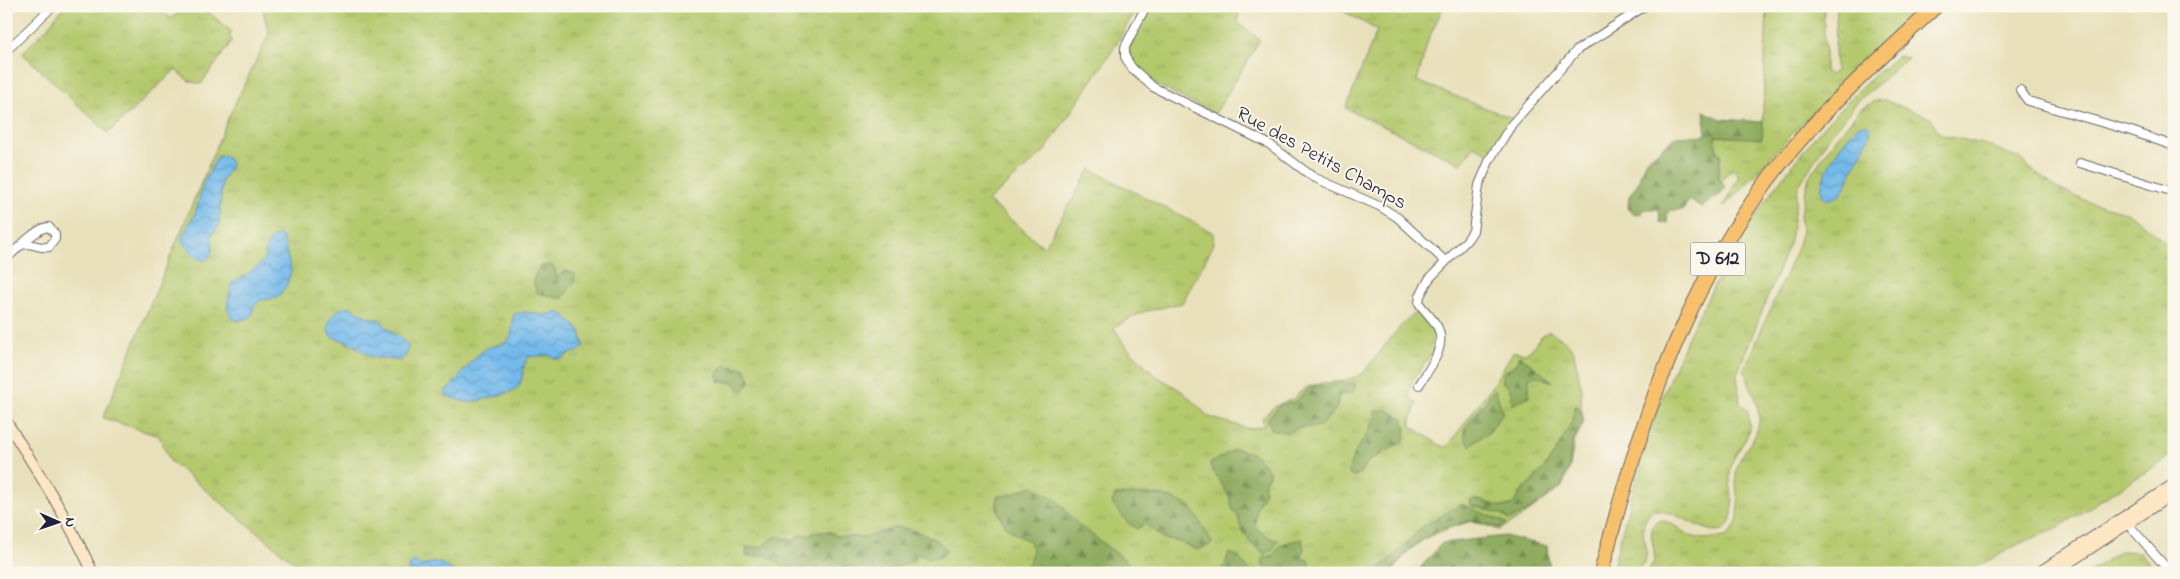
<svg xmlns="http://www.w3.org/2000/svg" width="2180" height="579" viewBox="0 0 2180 579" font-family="'Indie Flower',sans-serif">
  <defs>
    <pattern id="grass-tufts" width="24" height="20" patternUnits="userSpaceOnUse" patternTransform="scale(1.25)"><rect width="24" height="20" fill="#b4c86c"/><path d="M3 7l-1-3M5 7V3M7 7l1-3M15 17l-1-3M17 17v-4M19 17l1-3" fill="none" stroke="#9aac5e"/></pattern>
    <pattern id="forest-firs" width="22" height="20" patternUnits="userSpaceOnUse" patternTransform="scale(1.25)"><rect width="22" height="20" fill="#8fac60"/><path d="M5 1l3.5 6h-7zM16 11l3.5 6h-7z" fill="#748c50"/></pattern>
    <pattern id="water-waves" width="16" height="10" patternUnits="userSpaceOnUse" patternTransform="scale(1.25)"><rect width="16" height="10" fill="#73baeb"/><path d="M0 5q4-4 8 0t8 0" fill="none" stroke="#5e97c0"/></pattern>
  </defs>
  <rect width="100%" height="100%" fill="#fbf7ec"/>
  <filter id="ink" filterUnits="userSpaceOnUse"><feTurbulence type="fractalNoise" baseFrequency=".02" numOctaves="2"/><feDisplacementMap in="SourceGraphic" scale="10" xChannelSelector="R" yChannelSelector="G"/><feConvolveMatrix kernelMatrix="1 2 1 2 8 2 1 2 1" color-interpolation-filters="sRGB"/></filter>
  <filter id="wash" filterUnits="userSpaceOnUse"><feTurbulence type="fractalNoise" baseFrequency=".0096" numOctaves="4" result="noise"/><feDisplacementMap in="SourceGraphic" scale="20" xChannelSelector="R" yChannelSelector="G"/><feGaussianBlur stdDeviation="1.12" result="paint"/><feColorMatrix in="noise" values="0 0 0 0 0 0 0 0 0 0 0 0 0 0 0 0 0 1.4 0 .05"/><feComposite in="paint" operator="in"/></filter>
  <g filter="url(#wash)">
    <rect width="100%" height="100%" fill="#e8e0ba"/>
    <!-- grass -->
    <g fill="url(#grass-tufts)" stroke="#6b7554">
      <polygon points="64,6 154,6 171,18 188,6 201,6 232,32 229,35 232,41 201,84 189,81 175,70 108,133 22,53 48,27"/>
      <path d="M 262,6 L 1138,6 L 1112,51 L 1044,152 L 988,201 L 1044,247 L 1090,169 L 1214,233 L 1212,248 L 1182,303 L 1143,312 L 1114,327 L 1123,343 L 1155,375 L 1183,392 L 1209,417 L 1250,429 L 1264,425 L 1262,418 C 1272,408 1279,402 1293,400 C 1312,374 1335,389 1361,374 C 1366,371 1370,363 1374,359 C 1388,343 1400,324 1417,311 C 1424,312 1427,317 1431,324 C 1450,356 1404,371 1410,398 L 1417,403 L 1411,420 L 1411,426 L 1443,447 L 1448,446 L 1494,383 L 1513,352 L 1526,353 L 1530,351 L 1540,337 L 1549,331 L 1564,340 L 1573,349 L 1582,390 L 1581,406 L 1584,422 L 1574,442 L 1570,467 L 1562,487 L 1526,514 L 1499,530 L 1472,521 L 1449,528 L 1426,538 L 1408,551 L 1392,573 L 307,573 L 170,461 L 159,436 L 103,418 L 229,116 L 269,34 Z"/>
      <polygon points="1148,6 1239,6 1238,23 1260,40 1215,114 1151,82 1128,57 1129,47"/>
      <polygon points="1334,6 1444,6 1428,40 1417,81 1519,121 1490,154 1474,146 1461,164 1346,108 1377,30"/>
      <path d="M 1767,6 L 1824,6 C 1823,28 1826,49 1825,71 L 1830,75 L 1836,71 L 1835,48 L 1837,6 L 1926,6 L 1802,123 L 1743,188 L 1723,207 L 1739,176 L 1733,169 L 1726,174 L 1721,182 L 1718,178 L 1721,154 L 1717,153 L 1715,136 L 1762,138 Z"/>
      <path d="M 1897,56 L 1908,58 L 1857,102 L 1831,134 L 1798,187 L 1790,241 L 1737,374 L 1740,403 L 1748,411 C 1749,417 1750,424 1749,430 C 1746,444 1733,453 1731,468 C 1728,483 1734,498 1732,514 C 1728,546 1696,524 1680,517 C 1672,513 1663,511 1654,510 C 1630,531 1654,543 1644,562 C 1642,566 1637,570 1633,573 L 1612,573 C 1627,511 1643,447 1666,388 C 1714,267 1795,139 1897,56 Z"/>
      <path d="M 1884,100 L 1931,118 L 1938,132 L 1945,136 L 1984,144 L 2019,158 L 2038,175 L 2060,190 L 2092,203 L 2125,212 L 2137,219 L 2174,250 L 2174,454 L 2057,528 L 2019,544 L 1965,573 L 1645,573 C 1667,557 1641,536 1657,521 C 1669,518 1682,533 1693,537 C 1704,540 1715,538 1726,537 C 1750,518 1731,491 1737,467 C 1742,449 1760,437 1759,418 C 1759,399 1749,386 1744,370 L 1797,248 L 1802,230 L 1800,215 L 1809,177 L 1835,140 L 1859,110 L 1875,101 Z"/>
      <polygon points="2120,551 2140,552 2158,573 2088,573"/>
    </g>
    <!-- forest -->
    <g fill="url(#forest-firs)" stroke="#58674e">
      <polygon points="1704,111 1721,119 1763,122 1762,139 1715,136 1717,153 1721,154 1718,178 1725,187 1721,194 1702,207 1689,200 1683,210 1670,210 1667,215 1668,223 1660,222 1659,209 1646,209 1639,215 1633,214 1628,208 1629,196 1638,183 1645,161 1676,137 1706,135"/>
      <path d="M 549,265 L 554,267 L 557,277 L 566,271 L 575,274 L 574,283 L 562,299 L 537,293 C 532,282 533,274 541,266 Z"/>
      <polygon points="1519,355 1553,382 1536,376 1529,378 1529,396 1512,405 1510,388 1503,383 1503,373 1517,363"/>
      <polygon points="726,365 745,369 751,381 744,390 739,390 734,382 718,382 718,372"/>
      <polygon points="1345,383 1355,384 1355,390 1352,393 1339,395 1337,408 1320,426 1295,429 1288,433 1272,430 1267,419 1280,405 1295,402 1311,387"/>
      <path d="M 1495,389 L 1503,413 C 1498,418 1495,424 1491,430 C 1485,438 1478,435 1471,446 L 1466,441 L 1464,429 Z"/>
      <polygon points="1576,404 1579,408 1583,421 1572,444 1569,466 1561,486 1529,510 1509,520 1501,514 1471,505 1470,500 1475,499 1503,507 1513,504 1525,487 1532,483 1535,477 1544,468 1556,451 1573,420 1574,407"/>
      <path d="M 1378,410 L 1388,410 L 1403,419 L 1406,429 L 1404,441 L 1369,461 L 1361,472 L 1353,477 L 1349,474 C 1349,450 1375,432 1375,412 Z"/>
      <path d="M 1234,449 C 1252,451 1262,457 1270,473 L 1264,484 L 1265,492 L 1257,507 L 1255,525 L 1258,530 L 1272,539 L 1278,540 L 1272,551 L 1265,554 L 1254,546 L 1242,532 L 1238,516 L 1232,509 L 1230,498 L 1209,464 Z"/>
      <path d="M 1033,486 L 1058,501 L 1075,522 L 1138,570 L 1137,573 L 1020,573 C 1031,562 1034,557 1030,541 C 1009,534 995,519 997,496 C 1015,496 1017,490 1033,486 Z"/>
      <polygon points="1151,494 1171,498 1191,507 1213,544 1197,550 1178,541 1162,538 1145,524 1137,529 1128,523 1112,503 1115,495"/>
      <polygon points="1461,504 1507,523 1499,528 1473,520 1439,530 1425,538 1411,548 1390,573 1374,573 1405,546 1422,527"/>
      <path d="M 898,527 C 913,529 938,537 947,550 L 941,557 L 927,558 L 918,554 L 914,561 L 888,570 L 875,573 L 794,573 L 765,555 L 746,557 L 746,547 L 762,547 L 768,541 L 777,536 L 794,541 L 799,535 C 813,536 826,526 837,536 C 849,536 859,538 870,536 C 881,534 888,528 898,527 Z"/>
      <polygon points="1505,536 1547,546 1550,573 1416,573 1442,543"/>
      <polygon points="1302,539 1304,548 1301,559 1309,559 1310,565 1308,571 1265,573 1262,559 1273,555 1280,546 1285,543"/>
      <polygon points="1229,553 1237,556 1252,573 1222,573"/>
    </g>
    <!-- water -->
    <g fill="url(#water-waves)" stroke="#4a6e93">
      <path d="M 1868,124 L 1870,127 L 1870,135 L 1841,195 L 1827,200 C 1807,189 1848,132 1860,125 C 1862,124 1865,124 1868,124 Z"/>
      <path d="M 218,156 L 225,156 L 230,161 L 231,166 L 222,181 L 219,225 L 211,236 C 213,245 214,257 204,261 L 195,256 L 181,239 L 195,214 L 204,182 Z"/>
      <path d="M 279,235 L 283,237 L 291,271 L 287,285 L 277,298 L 261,300 L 254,306 L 252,315 L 249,318 L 238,321 L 233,319 L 227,308 L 232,282 L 245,276 L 264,261 C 266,249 266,239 279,235 Z"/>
      <path d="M 349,306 L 366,316 L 382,321 C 390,337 422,341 401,361 L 372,357 L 352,344 L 330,336 C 323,322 336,309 349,306 Z"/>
      <path d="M 525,312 L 545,315 L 559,312 L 563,314 L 580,331 L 584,346 L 578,352 L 571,353 L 559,360 L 549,355 L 528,357 C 522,366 524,379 518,387 C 512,394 479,401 469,402 C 461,402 454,398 446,396 L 444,391 L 450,388 C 460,376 471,360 484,350 C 491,344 502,347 508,340 C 515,331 511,323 514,314 Z"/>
      <path d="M 415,561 L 422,566 C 442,558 442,566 457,573 L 408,573 L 411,563 Z"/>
    </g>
  </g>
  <g filter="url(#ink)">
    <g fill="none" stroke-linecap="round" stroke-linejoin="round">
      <defs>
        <g id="street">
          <polyline points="1146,6 1125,47 1125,57 1132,68 1153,87 1269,144 1313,177 1379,206 1397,217 1445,261"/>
          <polyline points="6,51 53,6"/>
          <polyline points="2020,90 2028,101 2131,131 2174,146"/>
          <polyline points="2080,163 2174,192"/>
          <path d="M 6,259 C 16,250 37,227 49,227 L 55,234 L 55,239 L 49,247 C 39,249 33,242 22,245"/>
          <path d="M 1419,385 C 1429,369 1447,347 1438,328 C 1434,319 1424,311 1419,303 L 1420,296 L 1429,279 L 1467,240 L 1473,231 L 1479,185 L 1490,159 L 1512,124 L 1577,50 L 1645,6"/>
          <polyline points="2128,524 2171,573"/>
        </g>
        <g id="secondary">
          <path d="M 6,421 C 37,470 69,520 93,573"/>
          <polyline points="2038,573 2174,484"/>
          <polyline points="2053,573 2174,493"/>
        </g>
        <path id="highway" d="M 1601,573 C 1634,442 1677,310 1755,198 C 1804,125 1873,66 1936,6"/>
      </defs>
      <!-- street casing -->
      <use href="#street" stroke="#676467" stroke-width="10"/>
      <!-- secondary casing -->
      <use href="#secondary" stroke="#676467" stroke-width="12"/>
      <!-- highway casing -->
      <use href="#highway" stroke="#676467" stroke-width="16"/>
      <!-- street -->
      <use href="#street" stroke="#fff" stroke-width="8"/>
      <!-- secondary -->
      <use href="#secondary" stroke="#fce6c4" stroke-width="10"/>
      <!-- highway -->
      <use href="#highway" stroke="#f7c06c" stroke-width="14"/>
    </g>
  </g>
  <g text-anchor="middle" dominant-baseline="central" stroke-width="4" stroke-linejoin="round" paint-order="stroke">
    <!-- shield labels -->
    <rect fill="#fbf7ec" stroke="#636270" stroke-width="1" x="1690.5" y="242.5" width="55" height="33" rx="4"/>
    <g font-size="19" font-weight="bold" fill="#22223b">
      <text x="1718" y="259">D 612</text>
    </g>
    <!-- street labels -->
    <g font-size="20" fill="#22223b" stroke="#fbf7ec">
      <text transform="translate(1321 159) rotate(29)">Rue des Petits Champs</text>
    </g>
  </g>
  <!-- margin -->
  <rect width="2180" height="579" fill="none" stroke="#fbf7ec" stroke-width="25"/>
  <!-- north arrow -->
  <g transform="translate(58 522) rotate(92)" stroke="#fbf7ec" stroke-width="4" paint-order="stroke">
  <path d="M0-4L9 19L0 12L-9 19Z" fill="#22223b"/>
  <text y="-8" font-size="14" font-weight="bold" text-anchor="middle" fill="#22223b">N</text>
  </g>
</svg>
